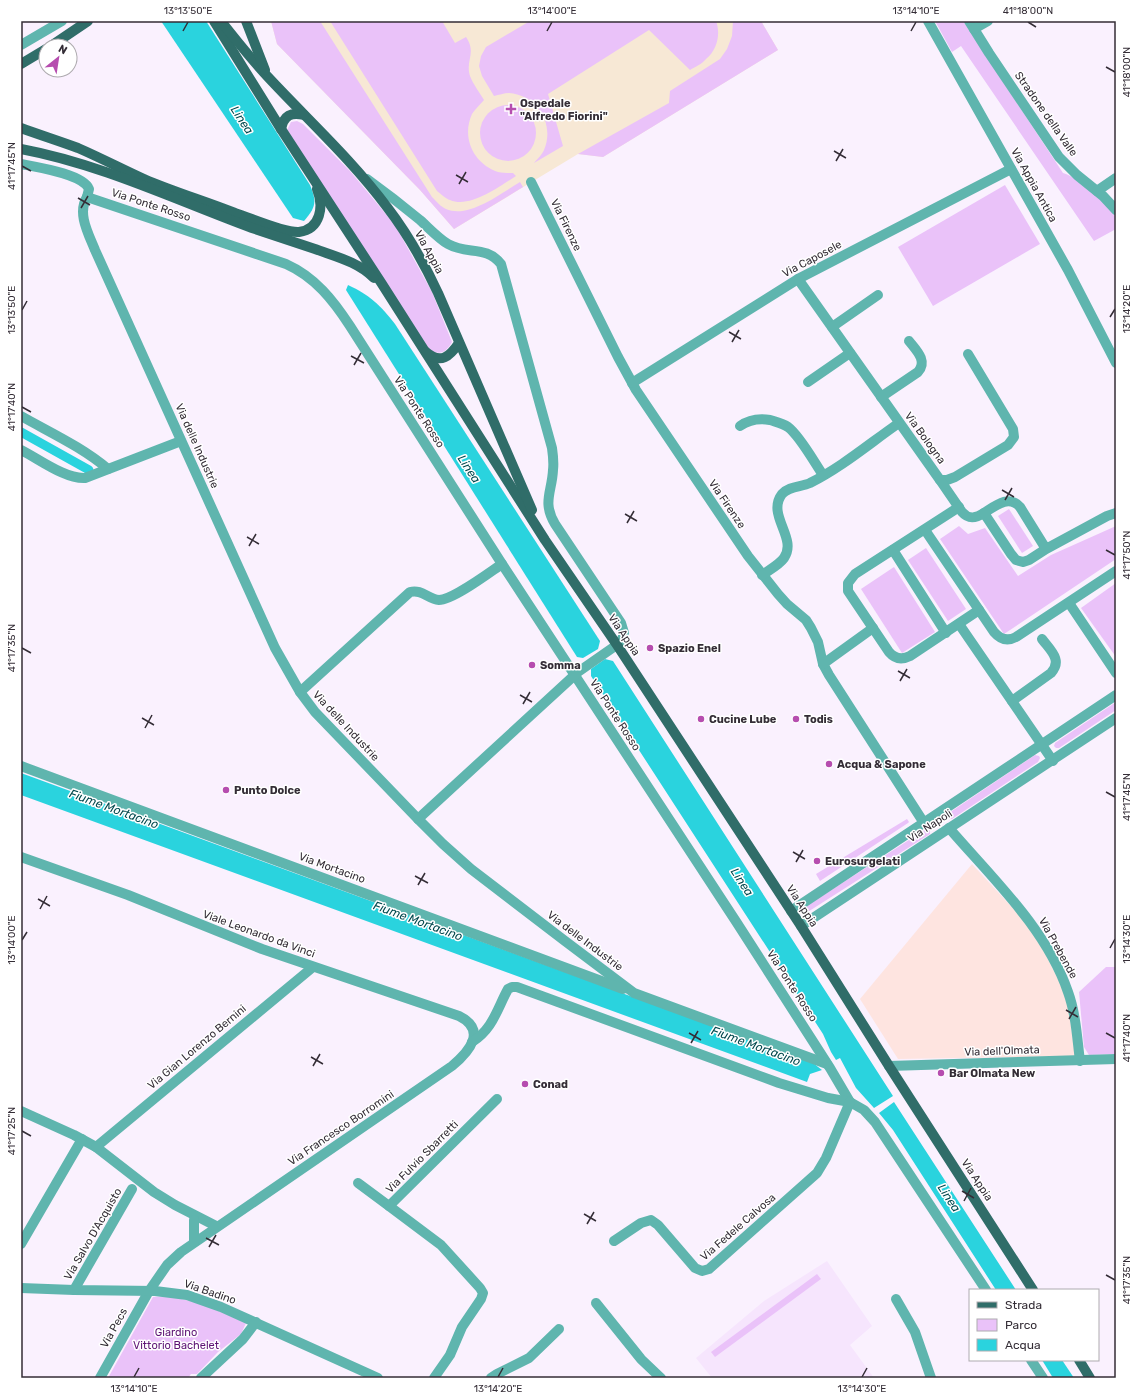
<svg xmlns="http://www.w3.org/2000/svg" width="1137" height="1399" viewBox="0 0 1137 1399" font-family="Rubik,sans-serif">
  <rect width="100%" height="100%" fill="#faf1fe"/>
  <!-- built -->
  <polygon fill="#f6e5fd" points="827,1261 872,1326 850,1345 874,1378 712,1378 696,1358 764,1301"/>
  <!-- industrial -->
  <polygon fill="#fee4e0" points="972,864 1033,930 1067,997 1075,1056 898,1059 860,999"/>
  <!-- medical -->
  <polygon fill="#f7e8d5" points="271,21 761,21 778,50 603,157 578,154 454,229 420,190 277,44"/>
  <!-- green -->
  <g fill="#eac2f9">
    <path d="M 271,21 L 320,21 L 432,197 C 436,201 441,207 446,209 C 469,219 501,193 520,182 L 523,187 L 454,229 L 420,190 L 277,44 Z"/>
    <path d="M 330,21 L 442,21 L 455,43 L 466,37 C 477,53 465,60 470,76 C 473,84 480,93 484,100 C 480,105 475,109 472,114 C 461,138 474,164 498,172 C 503,173 508,173 513,173 L 516,176 C 500,186 470,209 450,200 C 446,199 441,194 437,191 Z"/>
    <path d="M 530,21 L 716,21 C 721,34 717,50 706,59 C 702,64 695,67 690,70 L 649,30 L 548,94 L 563,146 L 534,163 C 537,159 542,155 544,150 C 555,125 538,95 509,93 C 504,93 499,95 494,96 L 482,76 L 479,66 L 481,56 L 486,47 Z"/>
    <polygon points="733,21 761,21 778,50 603,157 578,154 669,103 670,91 720,59 727,49 732,36"/>
    <path d="M 935,21 L 963,21 L 1063,173 C 1082,179 1104,201 1116,217 L 1116,229 L 1094,241 L 961,46 L 952,52 Z"/>
    <circle cx="508" cy="133" r="28"/>
    <path d="M 297,121 L 303,124 L 350,171 L 395,225 L 432,292 L 452,342 C 446,352 442,355 430,351 L 287,130 L 291,122 Z"/>
    <polygon points="1005,185 1040,244 933,306 898,247"/>
    <polygon points="1009,509 1033,546 1022,553 998,516"/>
    <polygon points="959,526 968,534 985,528 1018,576 1051,555 1116,526 1116,559 1004,634 940,539"/>
    <polygon points="926,548 966,609 948,621 908,560"/>
    <polygon points="894,567 935,632 902,653 861,589"/>
    <polygon points="1116,583 1116,657 1081,608"/>
    <polygon points="1116,702 1116,710 1059,748 1056,748 1054,746 1055,743"/>
    <polygon points="1035,755 1039,756 1040,758 1038,762 952,819 947,818 949,813"/>
    <polygon points="907,819 909,822 908,823 820,881 816,874"/>
    <polygon points="926,829 930,829 930,834 803,915 803,910 805,907"/>
    <polygon points="1106,967 1116,967 1116,1054 1089,1055 1084,1047 1079,992"/>
    <polygon points="817,1274 821,1279 715,1357 711,1352"/>
    <polygon points="168,1296 203,1304 246,1323 241,1334 218,1352 197,1374 191,1374 188,1378 108,1378 153,1297"/>
  </g>
  <!-- water -->
  <g fill="#2ad3de">
    <path d="M 161,21 L 206,21 L 310,185 C 317,202 316,207 304,221 L 293,218 Z"/>
    <path d="M 348,285 C 370,295 380,305 395,324 L 600,641 L 598,649 L 583,658 L 577,657 L 346,290 Z"/>
    <polygon points="605,659 613,661 893,1096 874,1108 856,1088 840,1058 836,1060 831,1052 823,1034 591,676 591,669"/>
    <polygon points="21,773 813,1063 822,1070 810,1074 807,1082 21,795"/>
    <polygon points="894,1102 1016,1290 996,1290 893,1130 879,1113"/>
    <polygon points="1042,1360 1062,1360 1074,1378 1053,1378"/>
  </g>
  <g fill="none" stroke-linecap="round" stroke-linejoin="round">
    <!-- canal -->
    <polyline stroke="#2ad3de" stroke-width="9" points="21,432 89,470"/>
    <!-- minor -->
    <g stroke="#5fb5ae" stroke-width="10">
      <polyline points="928,21 1068,270 1116,363"/>
      <polyline points="969,21 989,53 1059,157 1077,175 1103,196 1116,210"/>
      <polyline points="974,29 988,21"/>
      <polyline points="21,45 62,21"/>
      <path d="M 21,164 C 36,167 83,174 89,189 L 87,197 L 286,264 C 315,277 333,300 350,326 L 502,564 L 737,923 L 830,1068 L 850,1102 L 864,1110 L 875,1122 L 986,1290"/>
      <path d="M 367,179 C 385,192 403,206 420,220 C 429,228 438,238 448,244 C 467,255 486,245 501,264 L 552,448 C 553,455 554,462 553,470 C 552,492 542,502 555,524 L 621,623 L 624,633 L 621,642 L 578,672 L 418,819"/>
      <polyline points="531,182 618,357 636,390 748,556 778,594 787,604 806,620 811,628 818,642 823,664 829,675 924,823"/>
      <polyline points="1097,191 1116,178"/>
      <path d="M 87,197 C 77,213 88,233 95,250 L 275,648 L 300,692 L 315,712 L 418,819 L 443,844 L 471,869 L 565,941 L 634,993 L 827,1064"/>
      <polyline points="798,279 940,480 947,480 955,477 1008,445 1014,437 1013,429 968,354"/>
      <polyline points="832,327 878,295"/>
      <polyline points="808,382 850,353"/>
      <polyline points="632,383 798,279 1011,169"/>
      <path d="M 881,397 L 918,372 C 928,361 916,350 909,341"/>
      <path d="M 21,416 C 51,433 82,447 108,469"/>
      <path d="M 740,426 C 750,419 759,418 770,420 C 776,422 782,423 788,427 C 800,436 814,462 823,475"/>
      <path d="M 21,450 C 39,459 65,479 85,478 L 181,441"/>
      <path d="M 940,480 L 962,512 C 969,520 976,518 984,513"/>
      <path d="M 959,507 L 855,574 L 848,583 L 848,591 L 889,652 C 895,659 902,660 910,656 L 979,610"/>
      <path d="M 925,530 L 994,632 C 1000,639 1007,642 1016,637 L 1116,571"/>
      <path d="M 1046,549 L 1020,507 C 1009,494 995,506 984,513 L 1011,554 L 1016,560 L 1023,562 L 1029,560 L 1046,549 L 1107,516 L 1116,513"/>
      <polyline points="893,550 946,633"/>
      <path d="M 762,575 C 769,570 779,565 784,558 C 798,538 766,515 782,494 C 789,486 801,487 810,483 C 842,467 870,443 899,423"/>
      <polyline points="1069,603 1116,673"/>
      <polyline points="959,624 1053,761"/>
      <polyline points="823,664 873,628"/>
      <path d="M 300,692 L 410,592 C 422,589 428,599 439,600 C 453,600 490,572 502,564"/>
      <path d="M 1012,701 L 1051,673 C 1063,660 1050,650 1042,639"/>
      <polyline points="21,766 623,989"/>
      <path d="M 949,828 C 992,878 1046,928 1068,992 C 1076,1014 1077,1038 1080,1061"/>
      <path d="M 21,857 L 128,895 L 262,949 L 459,1016 C 487,1030 470,1051 452,1066 L 181,1252 L 167,1265 L 149,1291 L 100,1378"/>
      <polyline points="791,911 1116,695"/>
      <polyline points="801,926 1116,718"/>
      <path d="M 472,1042 C 493,1029 497,1009 508,989 L 512,987 L 517,987 L 779,1083 L 828,1098 L 850,1102"/>
      <polyline points="889,1066 1116,1059"/>
      <polyline points="21,1111 74,1135 96,1147 154,1192 175,1205 216,1226"/>
      <polyline points="96,1147 313,967"/>
      <polyline points="358,1183 389,1206"/>
      <polyline points="194,1220 194,1242"/>
      <polyline points="614,1241 641,1223 651,1220 658,1225 695,1268 702,1271 709,1269 817,1173 826,1158 850,1102"/>
      <polyline points="21,1244 82,1139"/>
      <polyline points="21,1288 74,1290 155,1291 187,1295 221,1307 378,1378"/>
      <polyline points="74,1290 132,1189"/>
      <polyline points="896,1299 915,1332 931,1378"/>
      <polyline points="596,1303 641,1359 661,1378"/>
      <polyline points="1031,1360 1043,1378"/>
      <polyline points="201,1378 243,1339 256,1322"/>
      <polyline points="434,1378 450,1355 462,1327 481,1299 483,1293 480,1288 441,1245 389,1206 497,1099"/>
      <polyline points="491,1378 497,1374 529,1358 559,1329"/>
    </g>
    <!-- major -->
    <g stroke="#306d69" stroke-width="10">
      <polyline points="214,21 281,129 382,284 545,540 617,645 801,926 889,1066 1033,1290"/>
      <path d="M 221,21 C 236,40 251,59 268,77 C 308,120 352,160 387,207 C 407,233 424,263 438,293 L 532,510"/>
      <polyline points="246,21 265,70"/>
      <polyline points="51,46 88,21"/>
      <polyline points="21,64 46,49"/>
      <path d="M 21,128 C 40,135 59,141 78,148 C 101,158 122,169 144,179 C 174,192 205,201 235,213 C 251,218 284,233 299,232 C 321,229 324,206 317,189"/>
      <path d="M 281,129 C 284,115 291,112 304,115"/>
      <path d="M 21,149 C 101,164 176,200 252,228 C 273,235 294,242 315,249 C 337,257 358,262 374,278"/>
      <path d="M 426,352 C 441,365 450,356 459,343"/>
      <polyline points="1079,1360 1090,1378"/>
    </g>
  </g>
  <!-- ticks -->
  <path fill="none" stroke="#342d36" stroke-width="1.5" d="M 1028,22 L 1036,27M 183,31 L 188,22M 547,31 L 552,22M 911,31 L 916,22M 1106,67 L 1115,72M 834,151 L 846,158M 836,161 L 843,149M 22,166 L 31,171M 456,175 L 468,182M 459,184 L 466,172M 78,198 L 90,205M 81,208 L 88,196M 22,310 L 27,301M 1110,317 L 1115,309M 729,332 L 741,339M 732,342 L 739,330M 351,356 L 364,363M 354,365 L 361,353M 22,407 L 31,412M 1002,490 L 1014,497M 1005,500 L 1012,488M 625,514 L 637,521M 627,523 L 634,511M 247,537 L 259,544M 249,546 L 256,534M 1106,550 L 1115,555M 22,648 L 31,653M 898,671 L 910,678M 900,681 L 907,669M 520,695 L 532,702M 523,704 L 530,692M 142,718 L 154,725M 145,728 L 152,715M 1106,792 L 1115,797M 793,852 L 805,859M 796,862 L 803,850M 415,876 L 428,883M 418,885 L 425,873M 38,899 L 50,906M 40,909 L 47,896M 22,940 L 27,932M 1110,948 L 1115,939M 1066,1010 L 1078,1017M 1069,1019 L 1076,1007M 689,1033 L 701,1040M 1106,1033 L 1115,1038M 691,1043 L 698,1031M 311,1057 L 323,1064M 313,1066 L 320,1054M 22,1131 L 31,1136M 962,1191 L 974,1198M 964,1201 L 971,1188M 584,1214 L 596,1221M 587,1224 L 594,1212M 206,1238 L 219,1245M 209,1247 L 216,1235M 1106,1275 L 1115,1280M 134,1377 L 139,1368M 498,1377 L 503,1368M 862,1377 L 867,1368"/>
  <!-- markers -->
  <g fill="#b64daf" stroke="#fff" stroke-width="1.5">
    <path d="M509 103h4v4h4v4h-4v4h-4v-4h-4v-4h4z"/>
    <circle cx="650" cy="648" r="4"/>
    <circle cx="532" cy="665" r="4"/>
    <circle cx="701" cy="719" r="4"/>
    <circle cx="796" cy="719" r="4"/>
    <circle cx="829" cy="764" r="4"/>
    <circle cx="226" cy="790" r="4"/>
    <circle cx="817" cy="861" r="4"/>
    <circle cx="941" cy="1073" r="4"/>
    <circle cx="525" cy="1084" r="4"/>
  </g>
  <g text-anchor="middle" dominant-baseline="central" stroke-width="3" stroke-linejoin="round" paint-order="stroke">
    <!-- poi labels -->
    <g font-size="11" font-weight="bold" fill="#342d36" stroke="#fff" text-anchor="start">
      <text x="520" y="103">Ospedale<tspan x="520" dy="13">"Alfredo Fiorini"</tspan></text>
      <text x="658" y="648">Spazio Enel</text>
      <text x="540" y="665">Somma</text>
      <text x="709" y="719">Cucine Lube</text>
      <text x="804" y="719">Todis</text>
      <text x="837" y="764">Acqua &amp; Sapone</text>
      <text x="234" y="790">Punto Dolce</text>
      <text x="825" y="861">Eurosurgelati</text>
      <text x="949" y="1073">Bar Olmata New</text>
      <text x="533" y="1084">Conad</text>
    </g>
    <!-- street labels -->
    <g font-size="11" fill="#342d36" stroke="#fff">
      <text transform="translate(1046 114) rotate(55)">Stradone della Valle</text>
      <text transform="translate(1034 185) rotate(61)">Via Appia Antica</text>
      <text transform="translate(151 205) rotate(18)">Via Ponte Rosso</text>
      <text transform="translate(566 225) rotate(64)">Via Firenze</text>
      <text transform="translate(429 252) rotate(61)">Via Appia</text>
      <text transform="translate(812 259) rotate(-28)">Via Caposele</text>
      <text transform="translate(419 412) rotate(57)">Via Ponte Rosso</text>
      <text transform="translate(925 438) rotate(54)">Via Bologna</text>
      <text transform="translate(197 446) rotate(66)">Via delle Industrie</text>
      <text transform="translate(727 504) rotate(56)">Via Firenze</text>
      <text transform="translate(624 635) rotate(56)">Via Appia</text>
      <text transform="translate(615 715) rotate(57)">Via Ponte Rosso</text>
      <text transform="translate(346 726) rotate(47)">Via delle Industrie</text>
      <text transform="translate(930 826) rotate(-33)">Via Napoli</text>
      <text transform="translate(332 868) rotate(20)">Via Mortacino</text>
      <text transform="translate(802 906) rotate(57)">Via Appia</text>
      <text transform="translate(259 934) rotate(20)">Viale Leonardo da Vinci</text>
      <text transform="translate(585 941) rotate(37)">Via delle Industrie</text>
      <text transform="translate(1058 948) rotate(61)">Via Prebende</text>
      <text transform="translate(792 986) rotate(57)">Via Ponte Rosso</text>
      <text transform="translate(197 1047) rotate(-40)">Via Gian Lorenzo Bernini</text>
      <text transform="translate(1002 1051) rotate(-2)">Via dell'Olmata</text>
      <text transform="translate(341 1128) rotate(-34)">Via Francesco Borromini</text>
      <text transform="translate(422 1157) rotate(-45)">Via Fulvio Sbarretti</text>
      <text transform="translate(977 1180) rotate(57)">Via Appia</text>
      <text transform="translate(738 1227) rotate(-41)">Via Fedele Calvosa</text>
      <text transform="translate(93 1234) rotate(-60)">Via Salvo D'Acquisto</text>
      <text transform="translate(210 1292) rotate(19)">Via Badino</text>
      <text transform="translate(114 1328) rotate(-61)">Via Pecs</text>
    </g>
    <!-- park labels -->
    <g font-size="11" fill="#5d1374" stroke="#fff">
      <text x="176" y="1332">Giardino<tspan x="176" dy="13">Vittorio Bachelet</tspan></text>
    </g>
    <!-- water labels -->
    <g font-size="12" font-style="italic" fill="#00484d" stroke="#fff">
      <text transform="translate(242 120) rotate(57)">Linea</text>
      <text transform="translate(469 469) rotate(57)">Linea</text>
      <text transform="translate(114 809) rotate(20)">Fiume Mortacino</text>
      <text transform="translate(742 882) rotate(57)">Linea</text>
      <text transform="translate(418 921) rotate(20)">Fiume Mortacino</text>
      <text transform="translate(756 1046) rotate(20)">Fiume Mortacino</text>
      <text transform="translate(949 1198) rotate(57)">Linea</text>
    </g>
  </g>
  <!-- border -->
  <rect width="1137" height="1399" fill="none" stroke="#ffffff" stroke-width="44"/>
  <!-- legend -->
  <rect x="969" y="1289" width="130" height="72" fill="#ffffff" stroke="#aeabaf"/>
  <rect x="977" y="1302" width="20" height="6" fill="#306d69" stroke="#aeabaf"/>
  <text x="1005" y="1309" font-size="12" fill="#342d36">Strada</text>
  <rect x="977" y="1319" width="20" height="12" fill="#eac2f9" stroke="#aeabaf"/>
  <text x="1005" y="1329" font-size="12" fill="#342d36">Parco</text>
  <rect x="977" y="1339" width="20" height="12" fill="#2ad3de" stroke="#aeabaf"/>
  <text x="1005" y="1349" font-size="12" fill="#342d36">Acqua</text>
  <!-- north arrow -->
  <g transform="translate(58 58) rotate(30)"><circle r="19" fill="#ffffff" stroke="#aeabaf"/>
  <path d="M0-3L7 15L0 10L-7 15Z" fill="#b64daf"/>
  <text y="-6" font-size="11" font-weight="bold" text-anchor="middle" fill="#342d36">N</text>
  </g>
  <rect x="22" y="22" width="1093" height="1355" fill="none" stroke="#342d36" stroke-width="1.5"/>
  <g font-size="10" text-anchor="middle" fill="#342d36">
    <text x="188" y="14">13°13'50"E</text>
    <text x="552" y="14">13°14'00"E</text>
    <text x="916" y="14">13°14'10"E</text>
    <text x="1028" y="14">41°18'00"N</text>
    <text transform="translate(1126 72) rotate(-90)" y="4">41°18'00"N</text>
    <text transform="translate(11 166) rotate(-90)" y="4">41°17'45"N</text>
    <text transform="translate(1126 309) rotate(-90)" y="4">13°14'20"E</text>
    <text transform="translate(11 310) rotate(-90)" y="4">13°13'50"E</text>
    <text transform="translate(11 407) rotate(-90)" y="4">41°17'40"N</text>
    <text transform="translate(1126 555) rotate(-90)" y="4">41°17'50"N</text>
    <text transform="translate(11 648) rotate(-90)" y="4">41°17'35"N</text>
    <text transform="translate(1126 797) rotate(-90)" y="4">41°17'45"N</text>
    <text transform="translate(1126 939) rotate(-90)" y="4">13°14'30"E</text>
    <text transform="translate(11 940) rotate(-90)" y="4">13°14'00"E</text>
    <text transform="translate(1126 1038) rotate(-90)" y="4">41°17'40"N</text>
    <text transform="translate(11 1131) rotate(-90)" y="4">41°17'25"N</text>
    <text transform="translate(1126 1280) rotate(-90)" y="4">41°17'35"N</text>
    <text x="134" y="1392">13°14'10"E</text>
    <text x="498" y="1392">13°14'20"E</text>
    <text x="862" y="1392">13°14'30"E</text>
  </g>
</svg>
